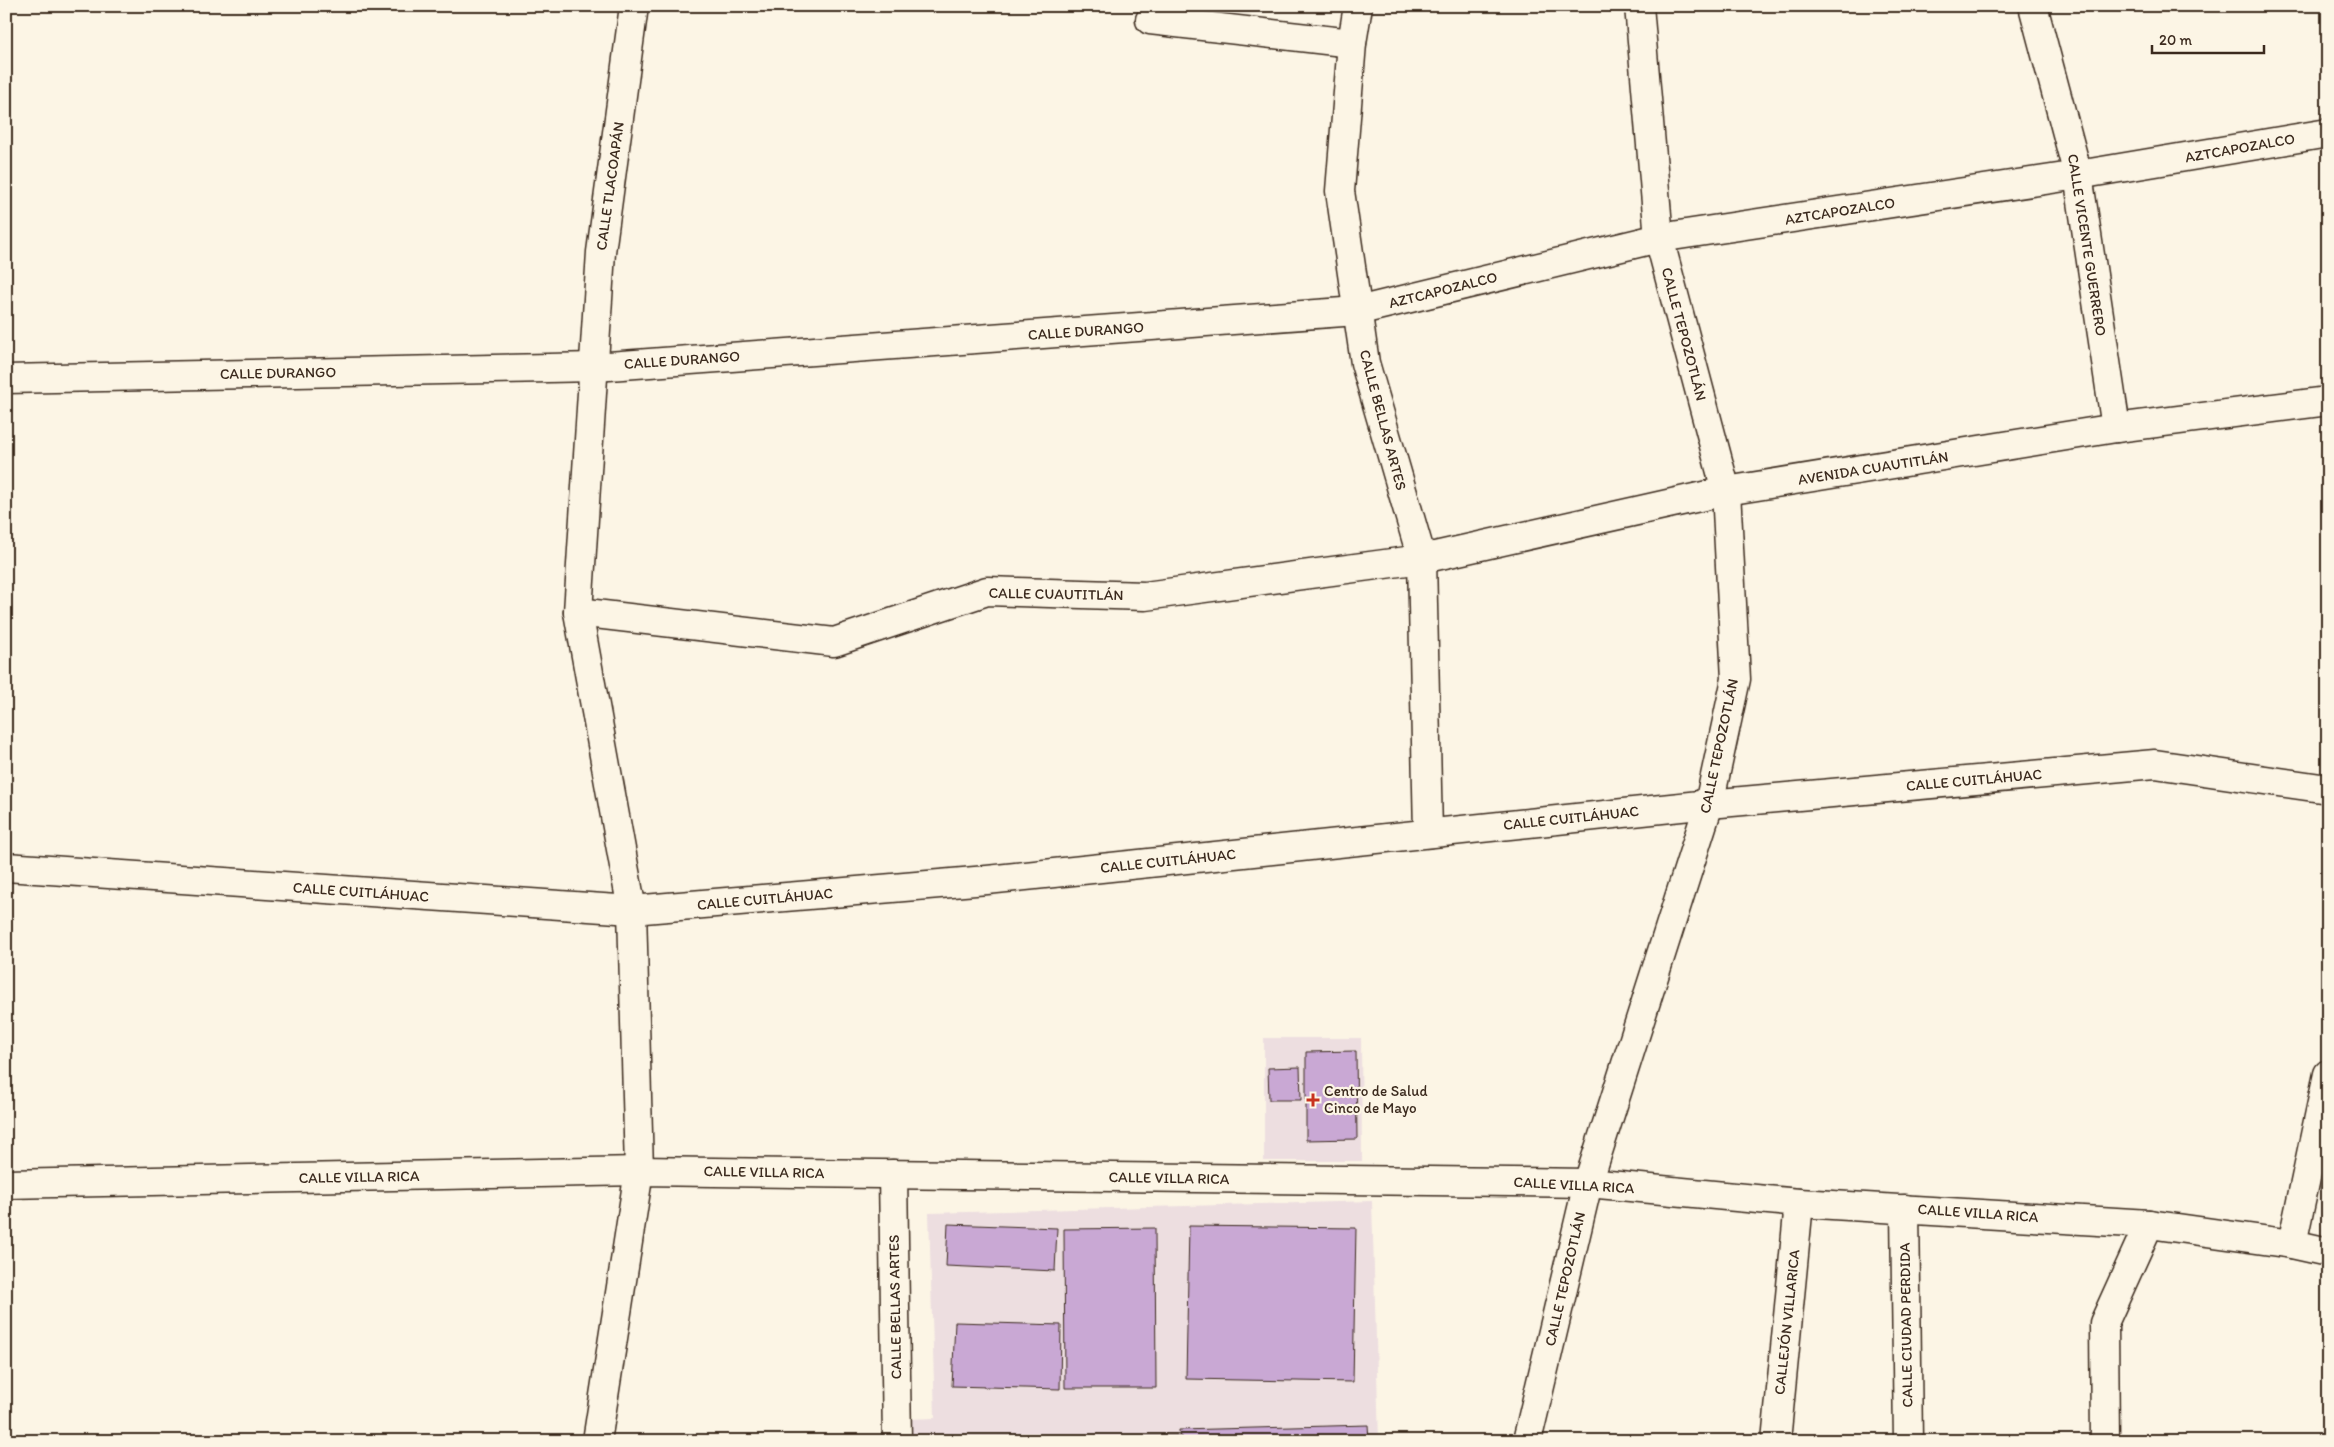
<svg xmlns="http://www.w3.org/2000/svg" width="2334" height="1447" viewBox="0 0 2334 1447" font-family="Itim,sans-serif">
  <rect width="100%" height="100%" fill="#fcf5e5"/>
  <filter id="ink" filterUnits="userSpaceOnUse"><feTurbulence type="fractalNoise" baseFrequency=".02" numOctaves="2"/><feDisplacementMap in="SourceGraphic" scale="10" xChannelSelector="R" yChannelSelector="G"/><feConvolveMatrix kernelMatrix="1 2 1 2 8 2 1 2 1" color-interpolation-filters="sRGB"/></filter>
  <g filter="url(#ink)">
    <!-- built -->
    <g fill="#eddee0">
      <polygon points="1264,1038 1361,1038 1362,1161 1264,1161"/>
      <polygon points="1372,1201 1379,1441 910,1441 909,1419 935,1418 929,1213"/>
    </g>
    <!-- building -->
    <g fill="#c9a8d4" stroke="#3b2a1e">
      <polygon points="1356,1051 1357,1139 1306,1140 1306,1052"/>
      <polygon points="1300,1067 1301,1100 1269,1100 1268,1068"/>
      <polygon points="948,1224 1057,1228 1055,1271 946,1266"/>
      <polygon points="1189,1226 1356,1228 1353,1382 1186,1379"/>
      <polygon points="1155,1228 1156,1388 1065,1388 1064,1229"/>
      <polygon points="955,1322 1061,1325 1060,1389 952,1386"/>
      <polygon points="1368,1425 1369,1441 1180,1441 1179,1430"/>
      <polygon points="1075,1436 1075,1441 920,1441 920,1437"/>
      <rect x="1145" y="1436" width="36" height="5"/>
    </g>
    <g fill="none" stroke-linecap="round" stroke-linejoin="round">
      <defs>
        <g id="minor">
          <polyline points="1358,6 1352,43 1340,191 1365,363 1422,559 1428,833"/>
          <polyline points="2033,6 2078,175 2116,428"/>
          <polyline points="1150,20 1352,43"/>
          <polyline points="6,379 595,367 1357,311 1659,238 2078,175 2328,133"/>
          <polyline points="578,612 834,642 987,591 1145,596 1422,559 1726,491 2116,428 2328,401"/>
          <polyline points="6,867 632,910 987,880 1709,804 2155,764 2328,789"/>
          <polyline points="893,1174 897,1441"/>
          <polyline points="6,1184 639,1171 1588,1183 1799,1203 2149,1224 2292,1244 2328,1252"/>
          <polyline points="1905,1209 1908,1441"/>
          <polyline points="2292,1244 2328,1074"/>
          <polyline points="597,1441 639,1171 632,910 578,612 601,252 634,6"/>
          <polyline points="1527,1441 1588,1183 1709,804 1736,679 1726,491 1659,238 1639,6"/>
          <polyline points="1776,1441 1799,1203"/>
          <polyline points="2105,1441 2104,1323 2149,1224"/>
        </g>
      </defs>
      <!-- minor casing -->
      <use href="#minor" stroke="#3b2a1e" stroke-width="31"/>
      <!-- minor -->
      <use href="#minor" stroke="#fcf5e5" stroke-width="28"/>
    </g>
  </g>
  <!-- markers -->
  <path fill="#c8321e" stroke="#fcf5e5" stroke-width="2" d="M1310.5 1092.5h5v5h5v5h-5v5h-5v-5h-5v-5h5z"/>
  <g text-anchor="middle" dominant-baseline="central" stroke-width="4.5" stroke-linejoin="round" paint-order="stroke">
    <!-- street labels -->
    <g font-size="15" fill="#3b2a1e" stroke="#fcf5e5">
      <text transform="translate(2240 148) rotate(-10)">AZTCAPOZALCO</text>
      <text transform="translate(610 186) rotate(-82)">CALLE TLACOAPÁN</text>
      <text transform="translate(1840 211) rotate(-9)">AZTCAPOZALCO</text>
      <text transform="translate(2087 245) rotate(81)">CALLE VICENTE GUERRERO</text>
      <text transform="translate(1443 290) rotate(-14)">AZTCAPOZALCO</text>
      <text transform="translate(1086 331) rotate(-4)">CALLE DURANGO</text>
      <text transform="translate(1684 334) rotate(75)">CALLE TEPOZOTLÁN</text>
      <text transform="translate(682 360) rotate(-4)">CALLE DURANGO</text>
      <text transform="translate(278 373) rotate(-1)">CALLE DURANGO</text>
      <text transform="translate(1383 420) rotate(75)">CALLE BELLAS ARTES</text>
      <text transform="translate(1873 468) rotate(-9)">AVENIDA CUAUTITLÁN</text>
      <text transform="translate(1056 594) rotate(1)">CALLE CUAUTITLÁN</text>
      <text transform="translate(1719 746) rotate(-78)">CALLE TEPOZOTLÁN</text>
      <text transform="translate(1974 780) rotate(-5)">CALLE CUITLÁHUAC</text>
      <text transform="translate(1571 818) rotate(-6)">CALLE CUITLÁHUAC</text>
      <text transform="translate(1168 861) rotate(-6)">CALLE CUITLÁHUAC</text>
      <text transform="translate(361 892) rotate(4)">CALLE CUITLÁHUAC</text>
      <text transform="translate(765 899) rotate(-5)">CALLE CUITLÁHUAC</text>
      <text transform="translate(764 1172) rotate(1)">CALLE VILLA RICA</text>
      <text transform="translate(359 1177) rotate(-1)">CALLE VILLA RICA</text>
      <text transform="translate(1169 1178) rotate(1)">CALLE VILLA RICA</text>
      <text transform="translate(1574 1185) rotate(3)">CALLE VILLA RICA</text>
      <text transform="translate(1978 1213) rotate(4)">CALLE VILLA RICA</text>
      <text transform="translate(1565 1279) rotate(-77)">CALLE TEPOZOTLÁN</text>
      <text transform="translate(895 1307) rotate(-91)">CALLE BELLAS ARTES</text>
      <text transform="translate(1787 1322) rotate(-84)">CALLEJÓN VILLARICA</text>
      <text transform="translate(1906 1325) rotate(-91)">CALLE CIUDAD PERDIDA</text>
    </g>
    <!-- poi labels -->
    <g font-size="15" fill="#3b2a1e" stroke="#fcf5e5" text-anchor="start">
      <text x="1324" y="1091">Centro de Salud<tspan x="1324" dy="17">Cinco de Mayo</tspan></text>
    </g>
  </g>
  <!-- margin -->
  <rect width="2334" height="1447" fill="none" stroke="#fcf5e5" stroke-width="25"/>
  <rect x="12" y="12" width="2309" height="1422" fill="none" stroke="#3b2a1e" stroke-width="2" filter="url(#ink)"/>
  <!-- scale -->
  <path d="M2152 45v8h112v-8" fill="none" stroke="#3b2a1e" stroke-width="2.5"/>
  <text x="2159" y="45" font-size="15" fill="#3b2a1e" stroke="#fcf5e5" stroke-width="4" paint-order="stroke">20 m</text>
</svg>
